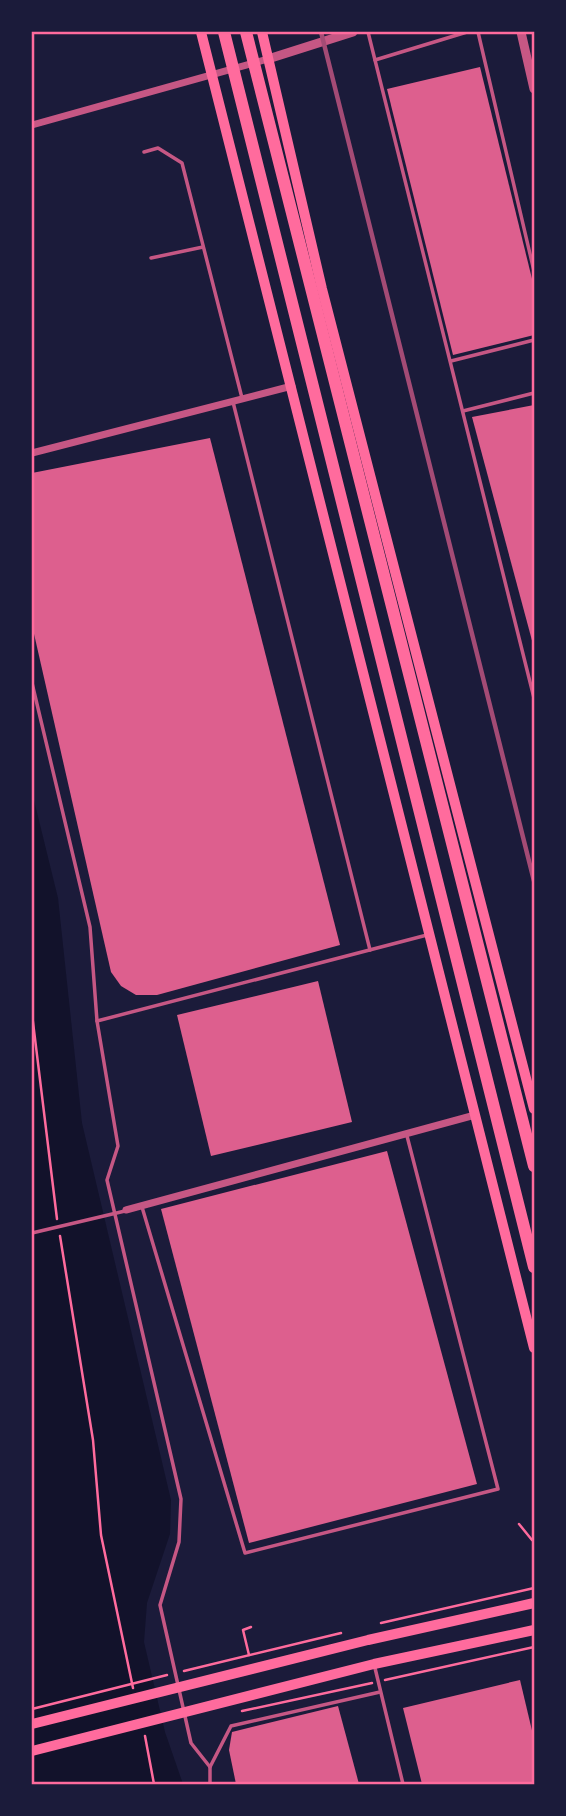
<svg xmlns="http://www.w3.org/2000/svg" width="566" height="1816" viewBox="0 0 566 1816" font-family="'Work Sans',sans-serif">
  <rect width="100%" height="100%" fill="#1b1b3a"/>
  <!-- water -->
  <polygon fill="#12122b" points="32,792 58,898 82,1123 171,1500 170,1534 147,1603 144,1642 165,1732 183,1784 32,1784"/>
  <!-- building -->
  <g fill="#dd5f8e">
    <polygon points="480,67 534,287 534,335 453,355 387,89"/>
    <polygon points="534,405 534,648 472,417"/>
    <polygon points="210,438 340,945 157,995 136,995 121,986 111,972 32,625 32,473"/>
    <polygon points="318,981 352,1122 211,1156 177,1015"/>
    <polygon points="387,1151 477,1484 249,1543 161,1209"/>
    <polygon points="520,1680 534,1739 534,1784 422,1784 403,1708"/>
    <polygon points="338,1706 359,1784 236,1784 229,1750 232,1732"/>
  </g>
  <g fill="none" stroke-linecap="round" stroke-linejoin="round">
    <!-- path -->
    <g stroke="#ff6b9d" stroke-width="2.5">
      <polyline points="32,1014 57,1219"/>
      <polyline points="60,1236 93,1440 101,1535 133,1688"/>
      <polyline points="519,1524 532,1540"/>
      <polyline points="381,1623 534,1588"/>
      <polyline points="249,1655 243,1630 251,1627"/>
      <polyline points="184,1671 341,1633"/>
      <polyline points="385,1680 534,1647"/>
      <polyline points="32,1709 167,1675"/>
      <polyline points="242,1711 372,1683"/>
      <polyline points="145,1736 154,1784"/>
    </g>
    <!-- service -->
    <g stroke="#c65784" stroke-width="3.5">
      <polyline points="368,32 534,698"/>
      <polyline points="478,32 534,271"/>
      <polyline points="375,60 467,32"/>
      <polyline points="144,152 158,148 182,163 242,398"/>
      <polyline points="151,258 203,247"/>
      <polyline points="451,361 534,340"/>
      <polyline points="233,402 370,950"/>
      <polyline points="463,411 534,393"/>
      <polyline points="32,683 90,927 97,1021 118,1146 107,1180 181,1499 179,1542 160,1605 191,1743 210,1767 210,1784"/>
      <polyline points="97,1021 427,935"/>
      <polyline points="142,1207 245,1553 498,1489 407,1136"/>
      <polyline points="32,1233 125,1211"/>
      <polyline points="375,1668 403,1784"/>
      <polyline points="210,1767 231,1726 380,1692"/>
    </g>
    <!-- minor -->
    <g stroke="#c65784" stroke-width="7">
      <polyline points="32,125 268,59"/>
      <polyline points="32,453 292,386"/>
      <polyline points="126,1210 475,1115"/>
    </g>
    <!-- tertiary -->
    <g stroke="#c65784" stroke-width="9">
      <polyline points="521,32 534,89"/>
      <polyline points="268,59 353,32"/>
    </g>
    <!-- primary -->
    <g stroke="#ff6b9d" stroke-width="10">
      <polyline points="201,32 534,1348"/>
      <polyline points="262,32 322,289 534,1109"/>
      <polyline points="32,1724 368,1640 534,1603"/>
      <polyline points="32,1751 374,1664 534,1630"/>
    </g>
    <!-- trunk -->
    <g stroke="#ff6b9d" stroke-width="12">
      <polyline points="224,32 534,1267"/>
      <polyline points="246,32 534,1166"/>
    </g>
    <!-- rail -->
    <polyline stroke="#a44b75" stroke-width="4.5" points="321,32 534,881"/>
  </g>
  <!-- border -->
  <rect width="566" height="1816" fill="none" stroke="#1b1b3a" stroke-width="66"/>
  <rect x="33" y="33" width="500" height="1750" fill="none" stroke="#ff6b9d" stroke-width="2.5"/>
</svg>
